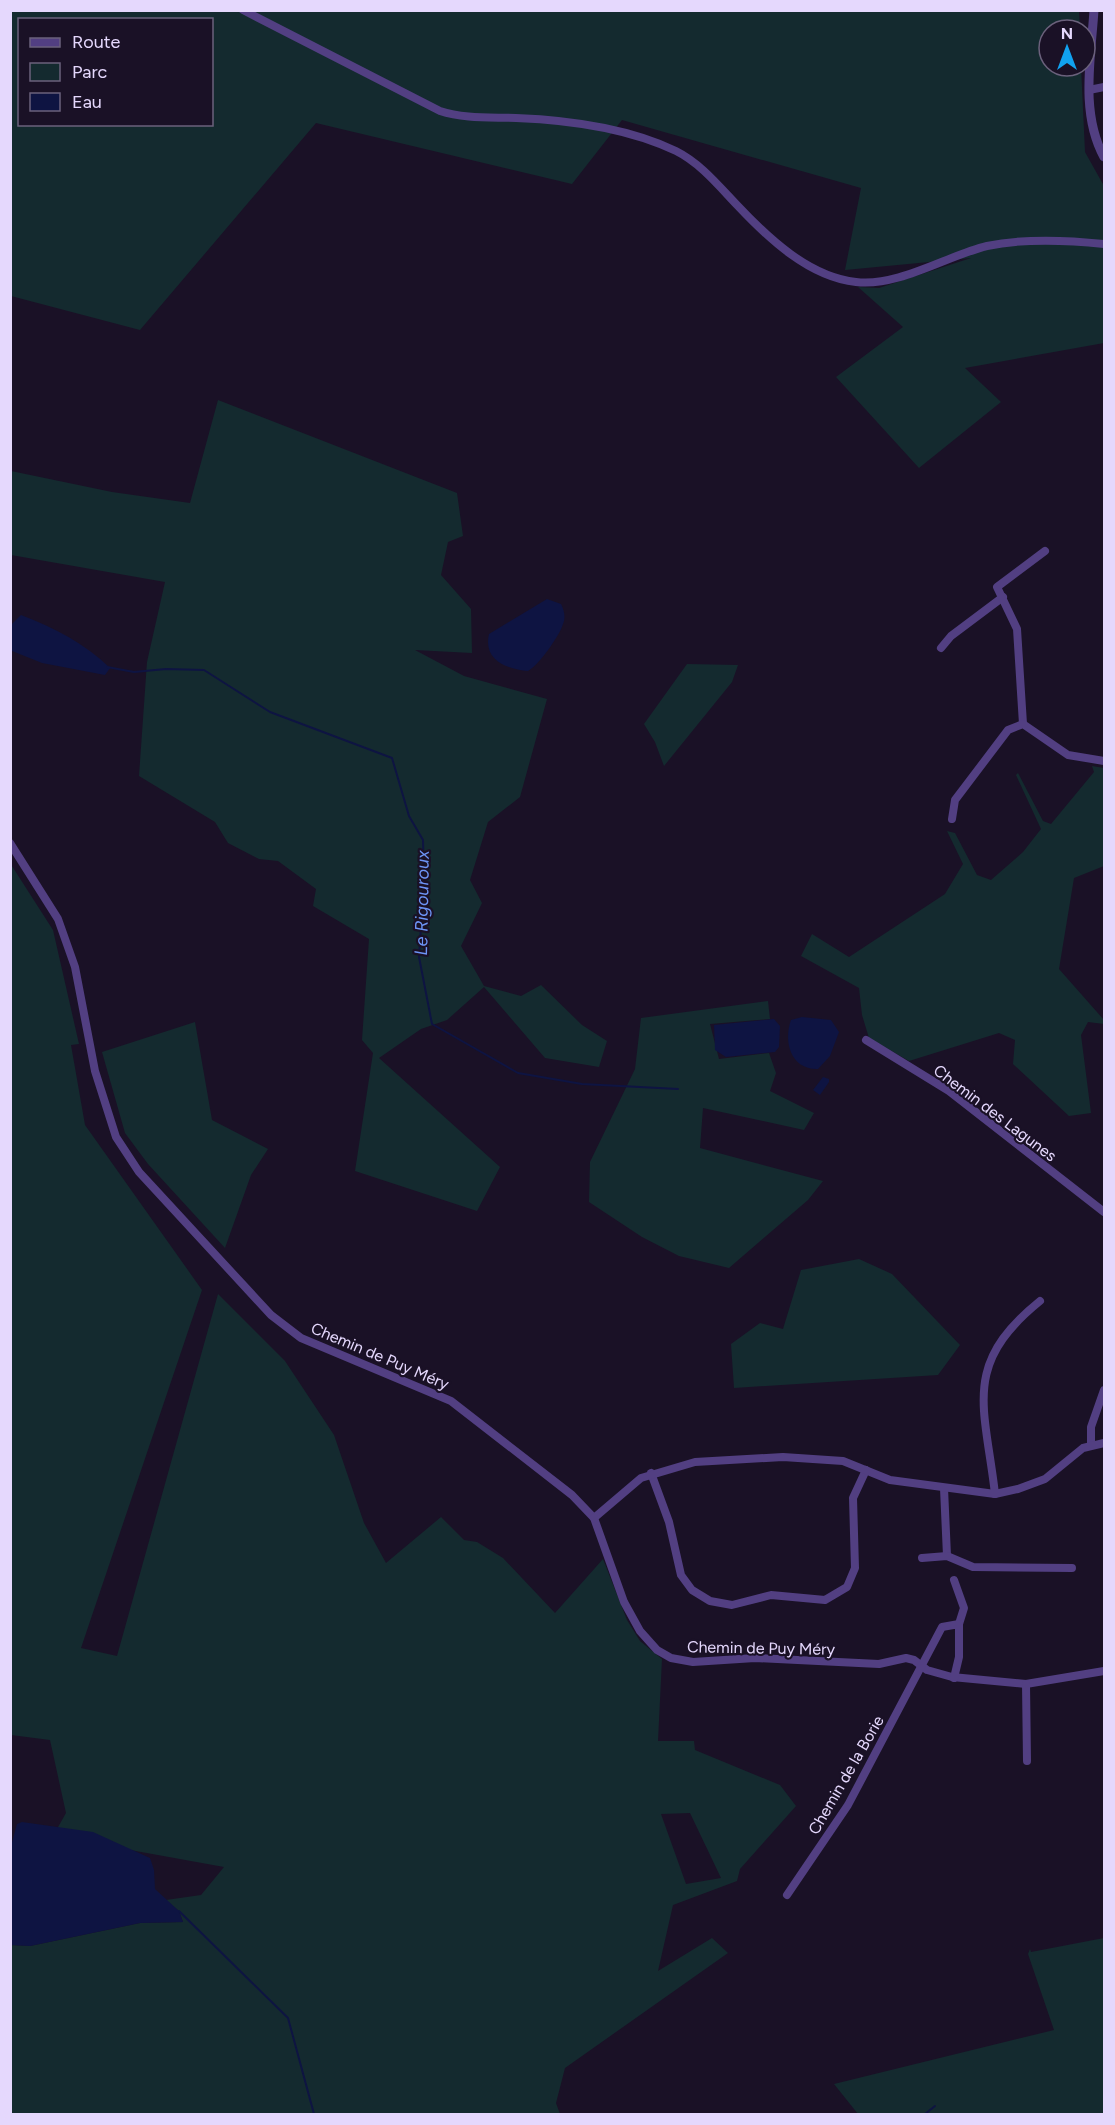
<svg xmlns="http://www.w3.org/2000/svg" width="1115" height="2125" viewBox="0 0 1115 2125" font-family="Figtree,sans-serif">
  <rect width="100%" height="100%" fill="#1a1126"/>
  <!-- green -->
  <g fill="#142a2f" fill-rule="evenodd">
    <path d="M 10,11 L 1079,11 L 1080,30 L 1049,30 L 1049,66 L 1081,66 L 1085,152 L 1104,186 L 1104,343 L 965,368 L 1001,402 L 919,468 L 836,377 L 903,327 L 858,287 L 879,288 L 971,258 L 845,270 L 861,188 L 622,120 L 572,184 L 316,123 L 140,330 L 11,296 ZM 20,20 L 212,20 L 212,124 L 20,124 Z"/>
    <polygon points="218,400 457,493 463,536 448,542 441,575 471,609 472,653 415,650 464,676 547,699 520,797 488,822 470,880 482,903 461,946 484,986 521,996 541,985 582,1025 607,1041 599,1067 545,1058 484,987 447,1020 421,1029 379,1058 500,1167 477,1211 355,1171 373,1053 362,1040 369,939 313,906 316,889 278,861 259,859 228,843 215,822 139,776 147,662 165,582 11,555 11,471 112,492 190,503"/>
    <polygon points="687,664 738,665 732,682 664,766 655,742 644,724"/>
    <polygon points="1092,766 1104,768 1104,866 1074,878 1059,969 1104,1020 1104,1024 1088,1022 1081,1035 1091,1113 1069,1116 1013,1064 1015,1040 999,1033 909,1061 869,1038 862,1015 859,988 801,956 812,934 849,957 945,894 963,864 947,831 955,833 977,875 991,880 1023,852 1041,829 1016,775 1018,773 1043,821 1051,824 1094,772"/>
    <path d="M 10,863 L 53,930 L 79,1044 L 71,1045 L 85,1125 L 202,1290 L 81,1648 L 117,1656 L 218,1294 L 285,1361 L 334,1435 L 364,1523 L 386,1563 L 441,1517 L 464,1540 L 477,1542 L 503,1558 L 555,1613 L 603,1559 L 627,1620 L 640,1641 L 662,1659 L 658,1741 L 694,1741 L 695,1750 L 780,1785 L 796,1806 L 740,1869 L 737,1881 L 673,1905 L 658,1971 L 712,1938 L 728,1953 L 565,2068 L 556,2103 L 560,2114 L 11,2114 L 11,1945 L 30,1946 L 140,1923 L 183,1922 L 179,1911 L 166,1900 L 201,1895 L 224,1867 L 53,1836 L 66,1813 L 50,1740 L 11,1735 ZM 690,1813 L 721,1878 L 686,1884 L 661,1814 Z"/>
    <polygon points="768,1001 770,1019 710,1024 719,1059 769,1053 776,1073 770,1091 814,1113 804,1130 703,1108 700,1148 823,1181 808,1200 729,1268 679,1256 642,1237 589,1202 590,1162 635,1069 641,1018"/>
    <polygon points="195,1022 212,1120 268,1149 251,1175 225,1248 148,1164 125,1133 102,1052"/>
    <polygon points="859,1259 892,1274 960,1345 938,1375 734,1388 731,1344 760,1323 783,1329 801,1270"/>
    <polygon points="1104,1938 1104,2114 858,2114 834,2084 1054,2030 1028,1954 1030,1949 1031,1952"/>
  </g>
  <!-- water -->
  <g fill="#0e1442">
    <path d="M 547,599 L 561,604 C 564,610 566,617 563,624 C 560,635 539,665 528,671 C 506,669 483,660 489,634 Z"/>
    <path d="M 21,615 C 55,628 84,643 110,668 L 105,675 L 42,663 L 12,651 L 11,625 Z"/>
    <path d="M 802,1017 L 831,1020 L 839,1032 L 830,1056 L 818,1069 C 791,1070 783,1042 791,1020 Z"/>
    <polygon points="774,1019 780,1026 779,1047 775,1052 726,1057 715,1050 714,1025"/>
    <polygon points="823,1077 829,1079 829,1082 820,1095 813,1090"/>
    <polygon points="22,1822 93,1832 150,1858 154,1870 155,1889 179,1911 183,1922 140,1923 30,1946 11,1945 11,1846 17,1824"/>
  </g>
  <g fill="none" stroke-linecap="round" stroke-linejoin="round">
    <!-- stream -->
    <g stroke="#0e1442" stroke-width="2">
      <polyline points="107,667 134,672 166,669 204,670 270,712 392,758 409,816 423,840 424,883 419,957 432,1024 518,1073 582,1084 678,1089"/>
      <polyline points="179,1911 288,2018 314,2114"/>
      <polyline points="925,2114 935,2106"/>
    </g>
    <!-- minor -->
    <g stroke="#523f82" stroke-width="8">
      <path d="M 243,10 L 440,111 C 464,119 491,117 516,118 C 569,120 628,128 676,151 C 700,163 718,185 737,205 C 768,238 809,277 856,282 C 899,287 946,256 987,246 C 1025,238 1066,240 1104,244"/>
      <polyline points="1089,90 1104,87"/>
      <polyline points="941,648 951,636 1003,597"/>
      <polyline points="1023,724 1017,629 997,587 1045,551"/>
      <polyline points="952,819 955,800 1008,730 1023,724 1068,755 1104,761"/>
      <polyline points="10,843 58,919 75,967 95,1071 116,1137 139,1172 271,1315 301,1338 451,1401 572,1495 594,1518 624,1602 640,1631 657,1650 671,1658 693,1662 755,1658 879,1664 906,1658 914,1660 927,1670 952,1677 1026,1684 1104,1671"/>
      <polyline points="866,1040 949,1091 1104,1212"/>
      <polyline points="1091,1445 1091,1427 1104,1390"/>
      <polyline points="651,1473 669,1522 681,1575 692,1590 710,1601 732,1605 771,1595 825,1600 847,1587 855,1568 853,1498 866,1470"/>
      <polyline points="944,1488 947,1556"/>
      <path d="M 995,1494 C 985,1406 961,1365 1040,1301"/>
      <polyline points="594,1518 641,1478 695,1462 783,1457 843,1461 890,1480 995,1494 1018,1489 1045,1479 1083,1448 1104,1443"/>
      <polyline points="922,1558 947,1556 973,1567 1072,1568"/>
      <polyline points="954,1580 964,1608 959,1624"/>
      <polyline points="1026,1684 1027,1761"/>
      <polyline points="787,1895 848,1805 942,1627 959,1624 959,1657 954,1678"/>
    </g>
    <!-- tertiary -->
    <path stroke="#523f82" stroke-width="9" d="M 1094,10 C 1091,58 1080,113 1104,157"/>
  </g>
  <g text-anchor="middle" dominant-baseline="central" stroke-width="4.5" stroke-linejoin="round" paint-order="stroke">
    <!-- street labels -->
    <g font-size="16" fill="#e5d8fd" stroke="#1a1126">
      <text transform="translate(995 1113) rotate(37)">Chemin des Lagunes</text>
      <text transform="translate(380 1356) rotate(23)">Chemin de Puy Méry</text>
      <text transform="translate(761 1648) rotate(1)">Chemin de Puy Méry</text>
      <text transform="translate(846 1775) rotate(-60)">Chemin de la Borie</text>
    </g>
    <!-- water labels -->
    <g font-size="18" font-style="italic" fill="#6d94f6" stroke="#1a1126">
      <text transform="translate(422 903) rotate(-89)">Le Rigouroux</text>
    </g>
  </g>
  <!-- border -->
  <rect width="1115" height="2125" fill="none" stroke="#e5d8fd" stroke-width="24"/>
  <!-- legend -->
  <rect x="18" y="18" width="195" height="108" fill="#1a1126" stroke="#6b617c" stroke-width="1.5"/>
  <rect x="30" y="38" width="30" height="9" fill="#523f82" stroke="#6b617c" stroke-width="1.5"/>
  <text x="72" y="48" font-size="18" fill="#e5d8fd">Route</text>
  <rect x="30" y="63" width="30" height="18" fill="#142a2f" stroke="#6b617c" stroke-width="1.5"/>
  <text x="72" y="78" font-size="18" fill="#e5d8fd">Parc</text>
  <rect x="30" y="93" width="30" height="18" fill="#0e1442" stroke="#6b617c" stroke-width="1.5"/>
  <text x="72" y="108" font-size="18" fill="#e5d8fd">Eau</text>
  <!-- north arrow -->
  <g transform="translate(1067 48)"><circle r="28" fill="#1a1126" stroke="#6b617c" stroke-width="1.5"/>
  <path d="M0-4.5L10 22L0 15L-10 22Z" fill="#11a2f0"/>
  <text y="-9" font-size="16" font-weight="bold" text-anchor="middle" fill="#e5d8fd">N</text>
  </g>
</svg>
